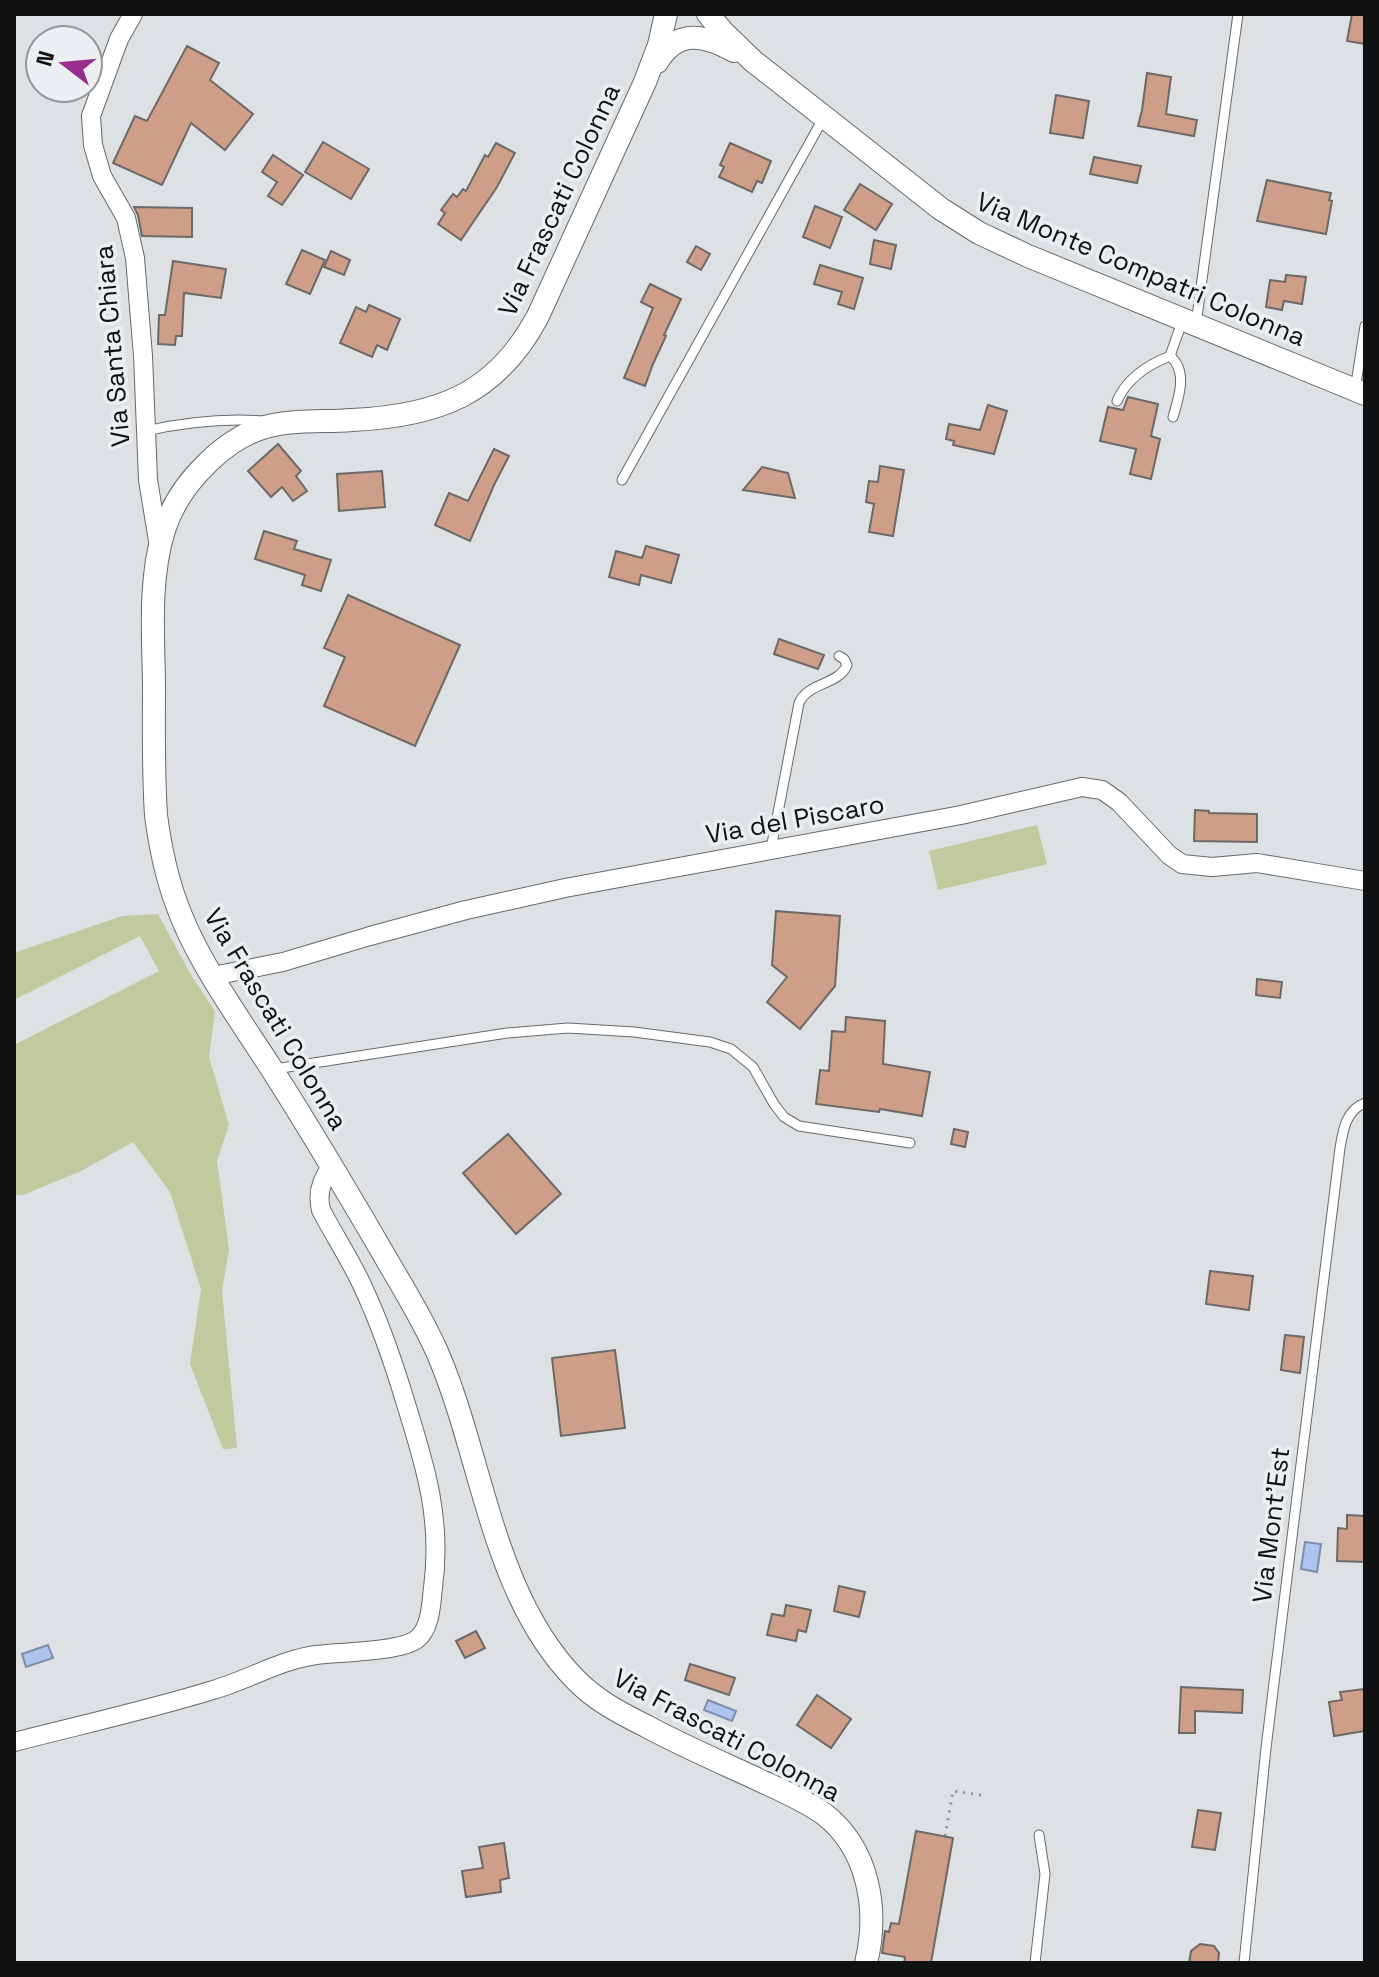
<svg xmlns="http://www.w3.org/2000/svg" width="1379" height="1977" viewBox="0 0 1379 1977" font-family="'Space Grotesk',sans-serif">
  <rect width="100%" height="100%" fill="#dee1e4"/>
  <!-- green -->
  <g fill="#c1c99e">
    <polygon points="1037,825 1047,864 938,890 929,851"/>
    <polygon points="158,914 191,975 215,1011 209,1057 229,1125 217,1161 229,1249 222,1291 237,1448 223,1449 190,1364 201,1289 170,1192 133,1142 81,1171 23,1195 14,1195 14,1045 159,971 140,936 14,1000 14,953 122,916"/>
  </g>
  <!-- water -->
  <g fill="#acc4ee" stroke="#7d8eac" stroke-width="2">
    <polygon points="1305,1542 1321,1544 1317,1572 1301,1569"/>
    <polygon points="48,1645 53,1658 26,1667 22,1654"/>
    <polygon points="708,1700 736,1711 732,1721 704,1710"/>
  </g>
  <!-- building -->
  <g fill="#ce9e89" stroke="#6c6967" stroke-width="2">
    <polygon points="1352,14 1365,14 1365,44 1347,41"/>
    <polygon points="187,46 219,63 210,80 253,114 225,150 191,123 162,185 113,163 135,116 147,121"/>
    <polygon points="1147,73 1171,77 1166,114 1197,120 1194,136 1138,126 1142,110"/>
    <polygon points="1056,95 1089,101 1083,138 1050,133"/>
    <polygon points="323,142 369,169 351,199 305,172"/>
    <polygon points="496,143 515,153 497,187 461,240 438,224 445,213 441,210 453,194 457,197 463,189 466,191 485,155 488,157"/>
    <polygon points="730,143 771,161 762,183 757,181 752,192 719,177 724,167 720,165"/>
    <polygon points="273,155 303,175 282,205 268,196 277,182 262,172"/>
    <polygon points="1094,157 1141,166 1137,183 1090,174"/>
    <polygon points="1267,180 1331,193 1329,200 1332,201 1326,234 1257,221"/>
    <polygon points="860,184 892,204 876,230 844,210"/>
    <polygon points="815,206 842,217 830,248 803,237"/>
    <polygon points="134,207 192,208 192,237 142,236 138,215"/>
    <polygon points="874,240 896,245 891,269 870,264"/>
    <polygon points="696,246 710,254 701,270 687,262"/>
    <polygon points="302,250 325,260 310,294 286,284"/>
    <polygon points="331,251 350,260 344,275 324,267"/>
    <polygon points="173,261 226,269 221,298 184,293 182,336 176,336 175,345 158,344 159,315 165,315"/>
    <polygon points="820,265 863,278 854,309 838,304 842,292 814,284"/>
    <polygon points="1286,275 1306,277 1302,304 1284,301 1282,310 1266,307 1270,280 1285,282"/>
    <polygon points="650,284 681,299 664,335 666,336 653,364 645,386 624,378 653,308 641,302"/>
    <polygon points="369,305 400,319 387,350 377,345 372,357 340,343 356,307 366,312"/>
    <polygon points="1128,397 1158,404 1151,436 1160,439 1151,479 1130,474 1136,449 1100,441 1108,407 1123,410"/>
    <polygon points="988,405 1007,411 994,454 953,445 954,441 946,439 949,424 980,430"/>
    <polygon points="278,444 301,471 296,476 307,491 293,501 282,487 271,497 248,471"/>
    <polygon points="494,449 509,456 494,485 470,541 435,525 449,493 468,501"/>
    <polygon points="880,466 904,470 893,536 869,532 874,504 866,502 869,481 878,482"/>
    <polygon points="762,467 788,473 795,498 743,490"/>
    <polygon points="382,471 385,507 339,511 337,474"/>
    <polygon points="264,531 297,541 294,549 331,560 321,591 302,585 305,575 255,559"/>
    <polygon points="646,546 679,555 671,583 641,575 639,585 609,577 616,551 642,558"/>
    <polygon points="348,595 460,645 415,746 324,706 345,657 324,648"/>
    <polygon points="779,639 824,655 818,669 774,654"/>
    <polygon points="1195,810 1209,811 1209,813 1257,814 1257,842 1194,841"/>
    <polygon points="776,911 840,916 835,986 800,1029 767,1002 787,977 772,965"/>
    <polygon points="1257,979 1282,982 1280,998 1256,995"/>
    <polygon points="846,1017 885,1021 883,1064 930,1072 922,1116 880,1109 879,1112 816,1104 820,1070 829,1071 832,1031 845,1032"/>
    <polygon points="954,1129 968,1132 965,1147 951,1144"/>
    <polygon points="508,1134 561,1194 516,1234 463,1173"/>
    <polygon points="1210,1271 1253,1276 1249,1310 1206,1304"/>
    <polygon points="1285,1335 1304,1337 1300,1373 1281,1370"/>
    <polygon points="615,1350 625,1428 561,1436 552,1358"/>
    <polygon points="1347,1515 1365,1516 1365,1562 1337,1561 1338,1528 1347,1529"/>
    <polygon points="839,1586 865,1592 859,1617 834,1611"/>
    <polygon points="786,1605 811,1610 806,1632 798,1630 796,1641 767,1635 772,1614 784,1616"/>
    <polygon points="476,1631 485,1648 465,1658 456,1641"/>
    <polygon points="690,1664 735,1678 729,1695 685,1680"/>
    <polygon points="1181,1687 1243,1690 1242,1713 1195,1711 1195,1733 1179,1733"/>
    <polygon points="1365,1689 1365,1731 1334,1736 1329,1702 1342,1700 1340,1692"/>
    <polygon points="817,1695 851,1719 831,1748 797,1725"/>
    <polygon points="1198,1810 1221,1813 1215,1850 1192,1847"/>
    <polygon points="916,1831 953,1838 931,1963 904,1963 905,1957 882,1953 885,1931 889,1932 891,1923 899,1924"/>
    <polygon points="504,1843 509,1878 500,1880 501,1892 466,1897 462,1871 483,1868 479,1847"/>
    <polygon points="1200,1944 1214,1946 1219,1953 1218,1963 1189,1963 1191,1951"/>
  </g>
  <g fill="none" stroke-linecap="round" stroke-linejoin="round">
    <defs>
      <g id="service">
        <polyline points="1196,324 1238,14"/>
        <polyline points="1170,356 1182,322"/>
        <polyline points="1355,390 1365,326"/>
        <path d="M 1117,401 C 1127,378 1147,365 1170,356 C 1188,371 1179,397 1173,417"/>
        <path d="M 146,431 C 186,422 224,418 264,421"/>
        <polyline points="622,480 824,117"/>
        <path d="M 771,849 L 799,703 C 808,682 839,685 847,665 L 844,659 L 839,656"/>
        <polyline points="275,1069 507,1033 568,1028 634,1032 710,1042 731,1049 753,1067 774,1104 784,1117 799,1126 910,1143"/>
        <polyline points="1035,1963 1045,1874 1039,1835"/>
        <path d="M 1244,1963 L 1266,1748 L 1340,1148 C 1343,1130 1346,1110 1365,1103"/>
      </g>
      <g id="minor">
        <polyline points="133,14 119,39 91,116 93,145 102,176 126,218 135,258 143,356 148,480 159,547"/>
        <polyline points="213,976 283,962 370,936 466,910 565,888 961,815 1082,787 1102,790 1119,802 1169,855 1182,864 1212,867 1257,863 1365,881"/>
        <path d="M 14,1742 C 80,1725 148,1710 213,1690 C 248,1680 280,1660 316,1655 C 339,1652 401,1652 417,1639 C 431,1628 431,1603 433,1588 C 442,1520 426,1468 406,1404 C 394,1364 380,1323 362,1285 C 350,1259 334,1235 321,1210 C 317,1194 321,1180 331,1167"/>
      </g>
      <g id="tertiary">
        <path d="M 666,14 L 659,45 L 645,82 L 538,316 C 496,395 437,416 352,420 C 328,422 303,420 279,424 C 229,431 179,483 164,530 C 149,579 153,632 154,682 C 154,726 153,771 156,815 C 160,846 166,876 177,905 C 197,961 241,1021 273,1071 C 310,1129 345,1188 380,1248 C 400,1283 422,1317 438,1354 C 483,1459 492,1594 575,1679 C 595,1700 620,1713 646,1726 C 681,1745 718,1761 755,1778 C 778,1789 803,1799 824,1814 C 869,1849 879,1910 866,1963"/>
        <polyline points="708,14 724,33 753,61 941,209 979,233 1028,256 1365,394"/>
        <path d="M 657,62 C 677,29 704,34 734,51"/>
      </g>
    </defs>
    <!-- service casing -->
    <use href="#service" stroke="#66696b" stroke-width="11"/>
    <!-- minor casing -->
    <use href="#minor" stroke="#66696b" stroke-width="20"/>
    <!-- tertiary casing -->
    <use href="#tertiary" stroke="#66696b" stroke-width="24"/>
    <!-- path -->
    <polyline stroke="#909294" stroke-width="3" stroke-dasharray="2 6" stroke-linecap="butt" points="945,1836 953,1791 981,1795"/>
    <!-- service -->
    <use href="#service" stroke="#fff" stroke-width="9"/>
    <!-- minor -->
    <use href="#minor" stroke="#fff" stroke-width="18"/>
    <!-- tertiary -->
    <use href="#tertiary" stroke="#fff" stroke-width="22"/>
  </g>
  <g text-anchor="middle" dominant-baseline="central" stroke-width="7" stroke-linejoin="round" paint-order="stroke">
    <!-- street labels -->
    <g font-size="26" fill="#101112" stroke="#ebeff1">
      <text transform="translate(559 200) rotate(-65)">Via Frascati Colonna</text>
      <text transform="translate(1141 269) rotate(23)">Via Monte Compatri Colonna</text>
      <text transform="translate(112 346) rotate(-95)">Via Santa Chiara</text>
      <text transform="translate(795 819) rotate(-10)">Via del Piscaro</text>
      <text transform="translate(276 1019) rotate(59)">Via Frascati Colonna</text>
      <text transform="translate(1271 1525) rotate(-83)">Via Mont'Est</text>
      <text transform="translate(727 1735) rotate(28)">Via Frascati Colonna</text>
    </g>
  </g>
  <!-- border -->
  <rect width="1379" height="1977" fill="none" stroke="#101112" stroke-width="32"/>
  <!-- north arrow -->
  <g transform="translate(64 64) rotate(286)"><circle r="38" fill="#ebeff1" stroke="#939698" stroke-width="2"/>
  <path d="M0-6L14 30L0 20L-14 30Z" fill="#992d8e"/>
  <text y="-12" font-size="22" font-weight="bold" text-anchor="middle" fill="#101112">N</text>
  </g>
</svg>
